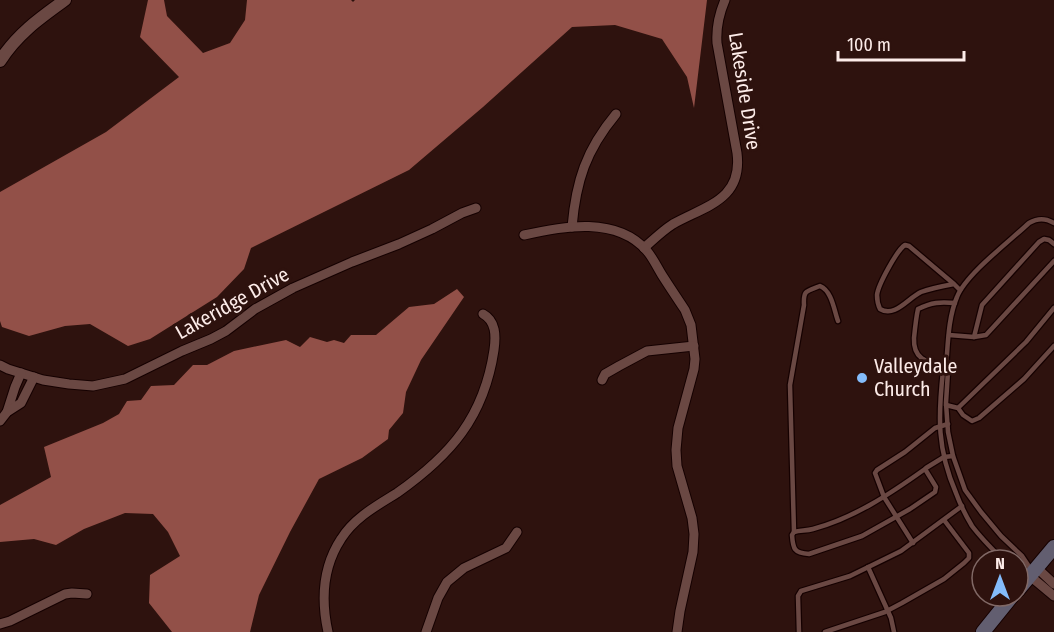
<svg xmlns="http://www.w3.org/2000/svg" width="1054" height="632" viewBox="0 0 1054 632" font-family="'Fira Sans Condensed',sans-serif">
  <rect width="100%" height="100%" fill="#2e120e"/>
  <!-- water -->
  <g fill="#925048">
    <polygon points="148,0 164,0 167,16 203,53 230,43 245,20 247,0 351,0 353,2 355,0 707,0 694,108 687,77 662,39 615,25 572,27 483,107 409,170 251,248 244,269 217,297 150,339 128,346 90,324 65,326 29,336 2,327 0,321 0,192 106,132 179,77 140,37"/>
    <polygon points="457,289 464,297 421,360 406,392 403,413 389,430 388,439 362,458 319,479 290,532 259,595 250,632 172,632 149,603 150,575 180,556 168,532 153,514 125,513 84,529 56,545 34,539 0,542 0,505 51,477 44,447 103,423 119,414 127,401 141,400 151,386 174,385 193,365 207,365 234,351 286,340 300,347 310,337 327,342 334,340 344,343 351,335 376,335 409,307 434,304"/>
  </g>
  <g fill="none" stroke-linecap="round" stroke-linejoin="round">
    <defs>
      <g id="service">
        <path d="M 954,284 C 943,286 932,288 921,292 C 908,298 895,318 880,309 C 878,305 877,299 877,295 C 878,285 897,250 905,245 L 909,246 L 954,284 L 960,290"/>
        <polyline points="949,335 974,337 986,335 1054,261"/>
        <polyline points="974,337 982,305 1039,242 1044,239 1049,240 1054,244"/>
        <path d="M 946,366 C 927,362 913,360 914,338 C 915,328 916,318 918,309 C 932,302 940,302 955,303"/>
        <path d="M 946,367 C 948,344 948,318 957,297 C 966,274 1010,241 1029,223 C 1038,218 1045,218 1054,223"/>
        <polyline points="946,405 958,408 963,415 972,421 979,418 1024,379 1054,346"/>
        <polyline points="958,408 1026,342 1054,308"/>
        <path d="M 925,469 L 936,487 L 935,492 L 910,509 L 862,536 L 809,554 C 794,553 793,549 792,535 L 794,532 C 800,530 806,531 813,529 C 854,518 890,494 925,469 L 926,468 L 944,457 L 953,456"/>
        <path d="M 794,532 L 790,385 L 804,305 C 803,290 807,291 820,286 C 832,291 834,310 838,321"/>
        <polyline points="913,543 884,497 875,473 877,470 905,452 935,428 948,424"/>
        <path d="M 1003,560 C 992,549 981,538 972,526 C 966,516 960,504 956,493 C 937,449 938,417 943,371 L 946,367 L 948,371 L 946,403 L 948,432 L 953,456 L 965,490 L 981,512 L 1001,536 L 1022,556 L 1032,571"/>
        <polyline points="868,567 891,618 894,632"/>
        <polyline points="1018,569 1030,572"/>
        <polyline points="799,632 798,596 801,591 850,576 901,551 962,506"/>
        <polyline points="825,632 885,612 902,603 944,579 964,563 969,558 969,553 944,520"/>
      </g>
      <g id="minor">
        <path d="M 572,227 C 576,181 586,150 616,114"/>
        <path d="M 524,235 C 563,226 617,216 647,251 C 653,258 657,267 662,275 C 669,286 677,298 685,310 L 691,325 L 695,359 L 694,369 L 678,428 L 676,450 L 677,466 L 692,518 L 694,534 L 693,552 L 680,611 L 677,632"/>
        <path d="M 644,248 C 653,240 662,231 673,224 C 705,206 743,200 737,153 L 717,43 C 716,28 719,14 725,0"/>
        <polyline points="0,365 8,369 43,380 69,384 93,386 125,379 182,351 211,339 226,331 255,309 293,288 352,262 399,244 432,229 462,213 476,208"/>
        <polyline points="602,380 605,374 619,366 647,351 694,346"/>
        <polyline points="7,412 15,387 21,373"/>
        <polyline points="0,421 7,412 21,403 34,377"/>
        <polyline points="1037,568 1054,584"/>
        <polyline points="1030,576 1054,596"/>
        <polyline points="0,624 10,621 65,594 72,593 87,594"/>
        <path d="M 328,632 C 321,600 322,568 341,539 C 354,518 376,506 397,493 C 451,455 484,417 494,350 C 496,336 496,321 483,314"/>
        <polyline points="426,632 438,598 447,582 464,568 506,548 517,532"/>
      </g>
      <path id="tertiary" d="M 0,61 C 17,34 40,18 65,0"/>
      <g id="secondary">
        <polyline points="1018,590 1054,547"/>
        <polyline points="983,632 1012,596"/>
      </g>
    </defs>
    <!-- service casing -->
    <use href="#service" stroke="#150000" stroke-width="7"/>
    <!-- minor casing -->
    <use href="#minor" stroke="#150000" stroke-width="11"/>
    <!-- tertiary casing -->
    <use href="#tertiary" stroke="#150000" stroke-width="14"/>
    <!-- secondary casing -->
    <use href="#secondary" stroke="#150000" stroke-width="16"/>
    <!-- service -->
    <use href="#service" stroke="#6a4843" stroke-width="4.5"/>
    <!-- minor -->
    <use href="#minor" stroke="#6a4843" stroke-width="9"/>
    <!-- tertiary -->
    <use href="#tertiary" stroke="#6a4843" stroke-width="12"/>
    <!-- secondary -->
    <use href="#secondary" stroke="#625e70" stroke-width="14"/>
  </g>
  <!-- markers -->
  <circle fill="#84bcfb" stroke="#2e120e" stroke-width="2" cx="862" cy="378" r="6"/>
  <g text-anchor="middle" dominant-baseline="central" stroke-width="6" stroke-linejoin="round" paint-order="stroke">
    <!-- street labels -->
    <g font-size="20" fill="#fdece9" stroke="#2e120e">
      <text transform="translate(745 91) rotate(81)">Lakeside Drive</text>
      <text transform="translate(232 303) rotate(-29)">Lakeridge Drive</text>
    </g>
    <!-- poi labels -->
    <g font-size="20" fill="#fdece9" stroke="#2e120e" text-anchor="start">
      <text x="874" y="366">Valleydale<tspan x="874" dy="23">Church</tspan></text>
    </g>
  </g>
  <!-- north arrow -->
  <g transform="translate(1000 578)"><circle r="28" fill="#2e120e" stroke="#816966" stroke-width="1.5"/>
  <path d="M0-4.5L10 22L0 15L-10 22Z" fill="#84bcfb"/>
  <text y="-9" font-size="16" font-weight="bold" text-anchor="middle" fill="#fdece9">N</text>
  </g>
  <!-- scale -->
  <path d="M838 51v9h126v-9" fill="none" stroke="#fdece9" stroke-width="3"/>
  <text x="847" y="51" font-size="18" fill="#fdece9" stroke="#2e120e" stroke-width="4.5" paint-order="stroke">100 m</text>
</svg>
